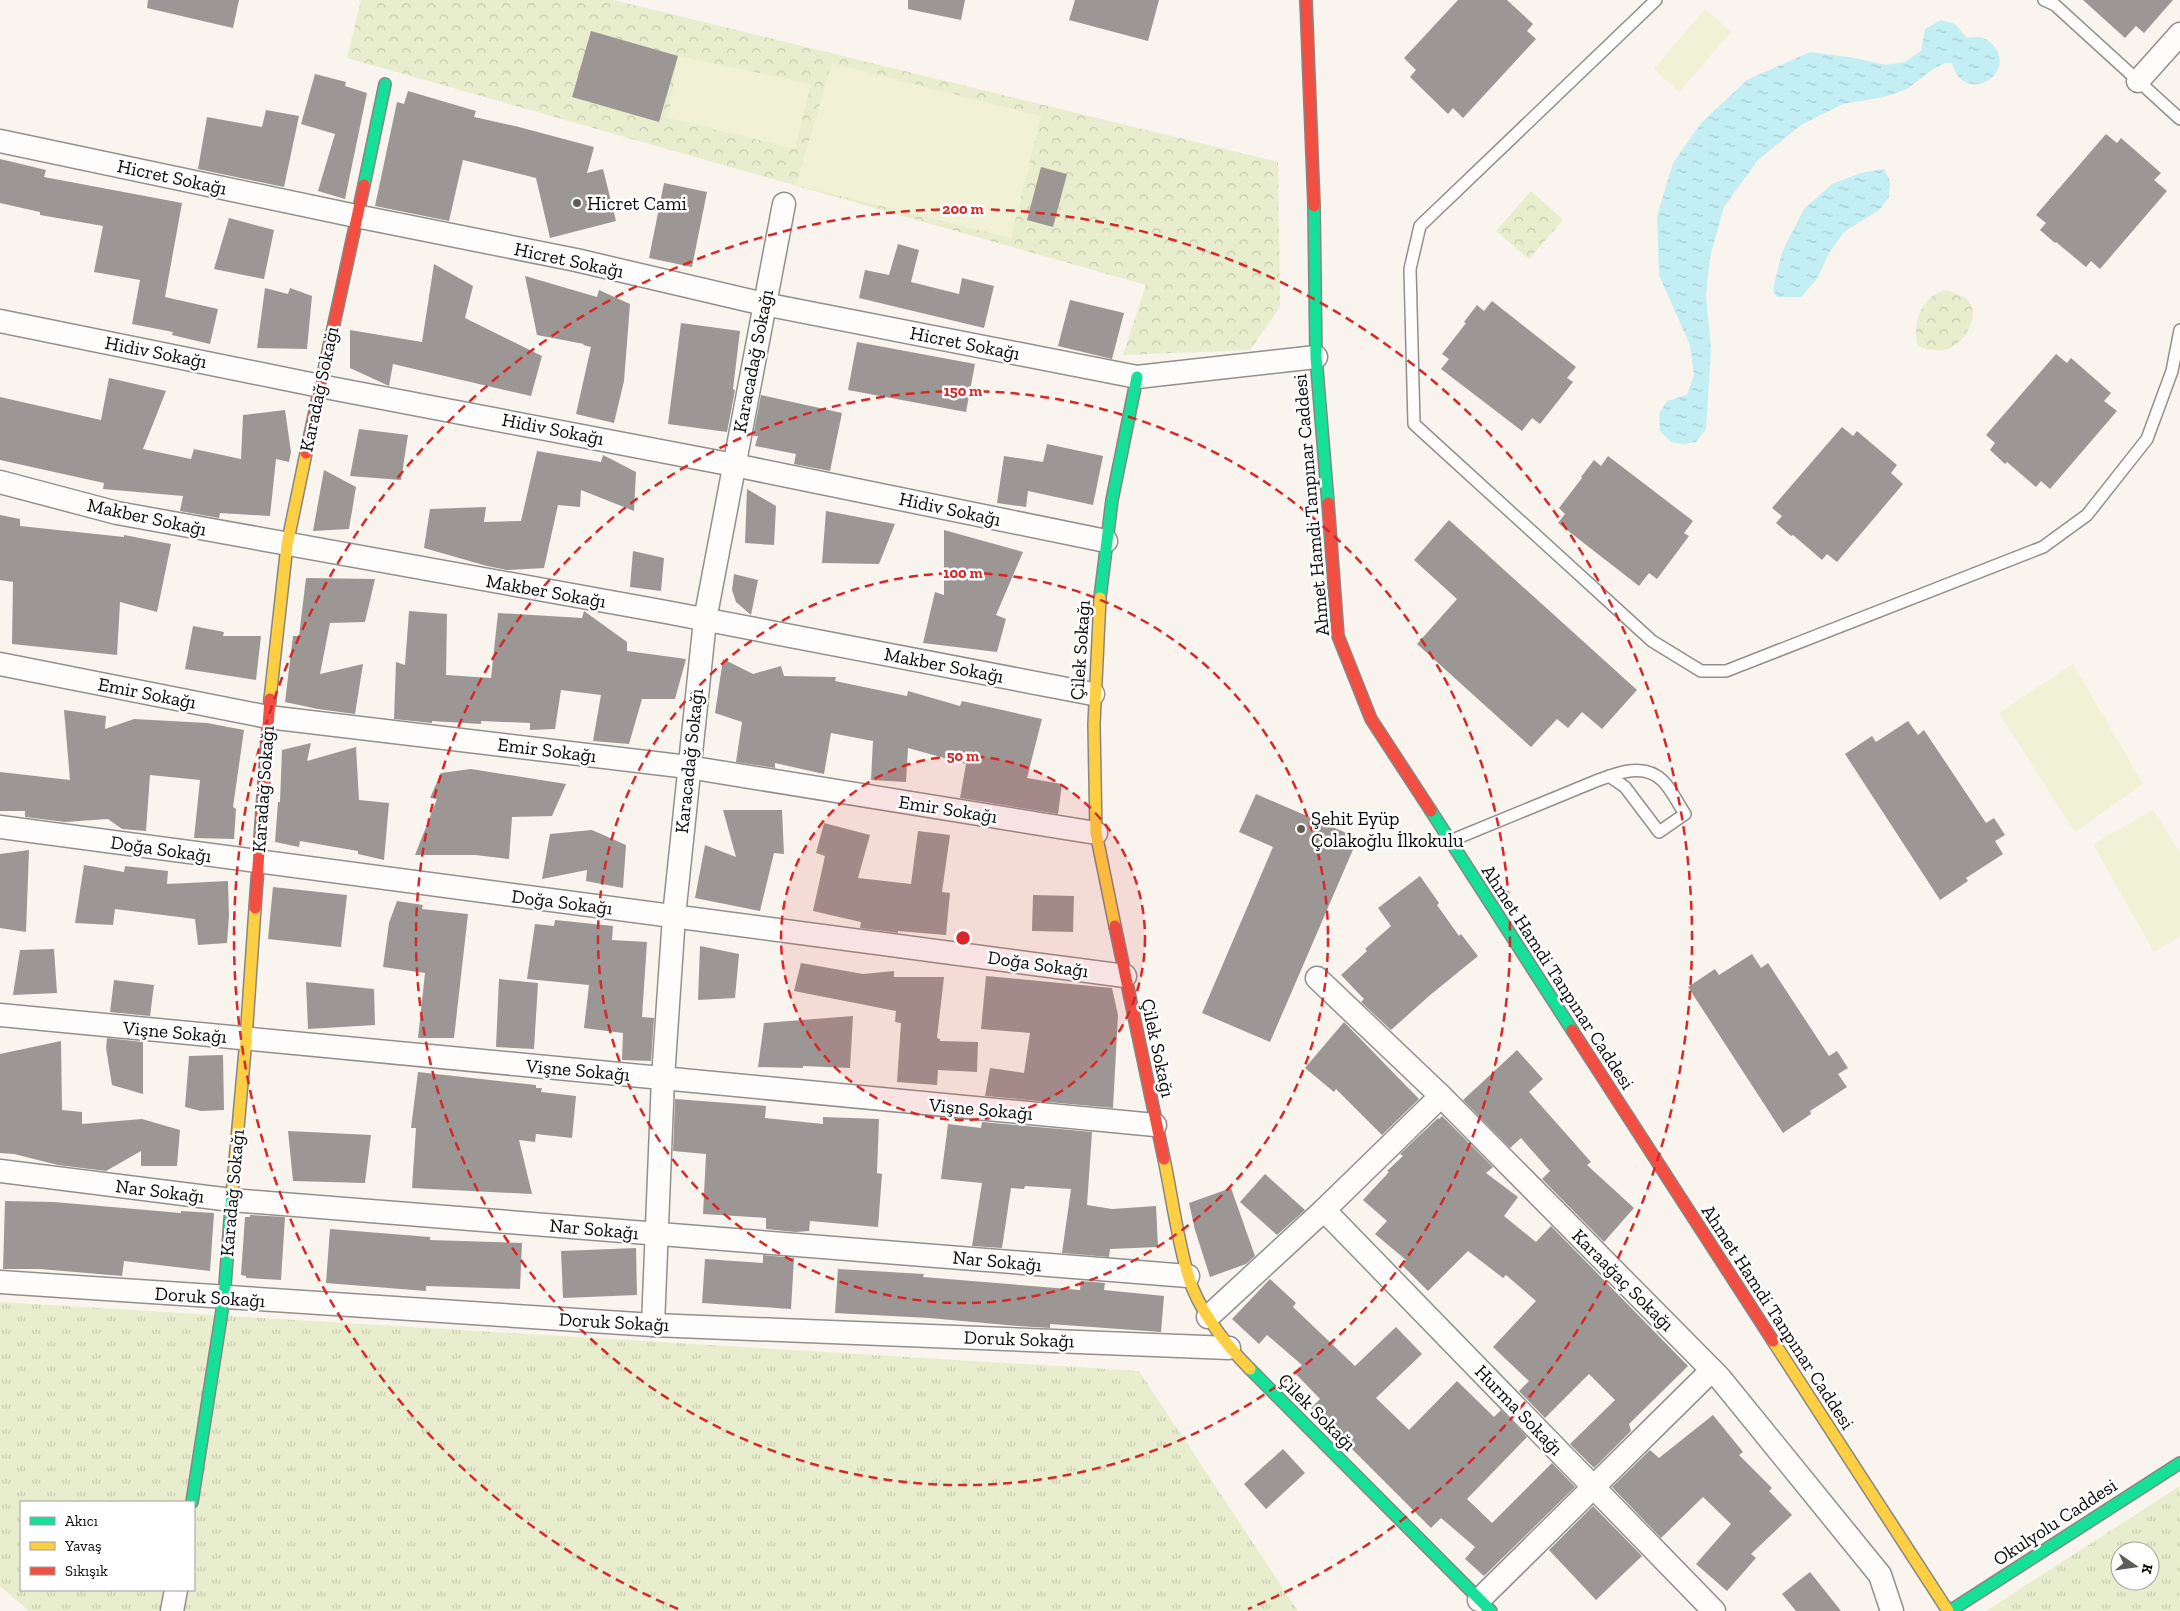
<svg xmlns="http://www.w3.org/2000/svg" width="2180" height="1611" viewBox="0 0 2180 1611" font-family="'Zilla Slab',serif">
  <defs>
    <pattern id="grass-tufts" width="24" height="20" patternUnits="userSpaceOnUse" patternTransform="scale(1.25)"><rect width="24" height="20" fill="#e8edcd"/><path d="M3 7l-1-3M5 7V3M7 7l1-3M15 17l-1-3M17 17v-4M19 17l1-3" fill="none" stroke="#c6caaf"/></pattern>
    <pattern id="park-crowns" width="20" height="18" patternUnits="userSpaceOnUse" patternTransform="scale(1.25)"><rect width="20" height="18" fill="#e8edcd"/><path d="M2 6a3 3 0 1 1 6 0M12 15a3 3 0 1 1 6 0" fill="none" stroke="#c6caaf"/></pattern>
    <pattern id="water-ripples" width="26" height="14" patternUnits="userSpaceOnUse" patternTransform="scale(1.25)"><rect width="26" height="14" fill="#c3eef3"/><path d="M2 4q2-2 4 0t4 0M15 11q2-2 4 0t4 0" fill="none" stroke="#a6cbcf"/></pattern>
  </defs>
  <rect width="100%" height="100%" fill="#f9f4ed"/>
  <!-- grass -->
  <g fill="url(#grass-tufts)" fill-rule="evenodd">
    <path d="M 0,1302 L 1139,1371 L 1298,1611 L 29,1611 L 0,1586 ZM 21,1502 L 194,1502 L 194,1590 L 21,1590 Z"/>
    <path d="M 2180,1486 L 2180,1611 L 1986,1611 ZM 2120,1551 L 2150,1551 L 2150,1581 L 2120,1581 Z"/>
  </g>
  <!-- park -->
  <g fill="url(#park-crowns)">
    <polygon points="361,0 613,0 1278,162 1280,307 1250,350 1123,355 1146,285 347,58"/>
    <polygon points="1531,191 1563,220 1529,259 1496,231"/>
    <path d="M 1946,290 C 1953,293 1966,295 1970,303 C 1979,317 1965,340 1952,347 C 1942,353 1928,350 1918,346 C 1911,324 1922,295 1946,290 Z"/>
  </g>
  <!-- pitch -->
  <g fill="#f1f1d6">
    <polygon points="1705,9 1731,32 1679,92 1654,69"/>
    <polygon points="678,56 811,84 795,149 668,118"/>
    <polygon points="832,63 1041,116 1011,238 796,185"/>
    <polygon points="2073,664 2143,784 2075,832 1999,713"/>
    <polygon points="2153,810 2180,853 2180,936 2154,952 2093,844"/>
  </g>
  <!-- water -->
  <g fill="url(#water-ripples)">
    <path d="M 1941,20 L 1955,24 L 1967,38 C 1977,36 1985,36 1992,44 C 2020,71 1965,109 1952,63 L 1945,63 L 1933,69 L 1907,89 L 1884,97 L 1843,104 L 1801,125 L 1758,160 L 1724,207 L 1710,257 L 1706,296 L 1711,349 L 1706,429 L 1696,442 L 1684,444 L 1671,442 L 1660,431 L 1659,414 L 1667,401 L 1687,395 L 1694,375 L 1690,345 L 1659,275 L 1657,216 L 1673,163 L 1701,123 L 1747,80 L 1810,52 L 1849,57 L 1886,65 L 1905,62 L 1921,51 L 1925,29 Z"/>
    <polygon points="1884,169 1890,181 1889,197 1879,210 1844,232 1829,253 1817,279 1801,297 1777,297 1773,290 1782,252 1804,209 1832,184 1861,173"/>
  </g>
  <!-- building -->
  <g fill="#9c9794">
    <polygon points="148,0 239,0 233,28 147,8"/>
    <polygon points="908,0 965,0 961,20 908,9"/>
    <polygon points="1075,0 1159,0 1148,41 1069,20"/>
    <polygon points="1458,0 1507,0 1533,24 1527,31 1536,39 1463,118 1453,108 1448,114 1410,77 1416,70 1404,58"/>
    <polygon points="2083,0 2173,0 2144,33 2136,26 2125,38"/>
    <polygon points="591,31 678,56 659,122 572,97"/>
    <polygon points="315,74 346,82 345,86 367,93 345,199 318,191 335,134 301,124"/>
    <polygon points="408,91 476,111 474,117 515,126 594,147 587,173 603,169 616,221 550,238 536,178 463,160 449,221 375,206 397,102 404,104"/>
    <polygon points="266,110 299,116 284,187 198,169 207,117 262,127"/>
    <polygon points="2106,134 2117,143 2121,138 2161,173 2154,180 2167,191 2100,269 2091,261 2086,267 2056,242 2055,243 2040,230 2046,223 2036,215"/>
    <polygon points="0,159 46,170 44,177 182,203 165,297 218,309 210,344 172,335 173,332 132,324 140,280 94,272 103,226 40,215 40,212 0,203"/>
    <polygon points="1041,167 1067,174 1053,227 1027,220"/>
    <polygon points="664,183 707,192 692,267 649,258"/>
    <polygon points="229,218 274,230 264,279 214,269"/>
    <polygon points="898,244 919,250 911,282 959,294 962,278 994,286 984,328 859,298 865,270 889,275"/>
    <polygon points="434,264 473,286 465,318 542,356 531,396 393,364 389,386 350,368 350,330 422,342"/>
    <polygon points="525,276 597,297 599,290 630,304 624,381 614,423 576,414 591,347 583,345 584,344 537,335"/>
    <polygon points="265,288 288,294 290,288 312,296 307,349 257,348"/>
    <polygon points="1070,300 1124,313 1112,359 1058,346"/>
    <polygon points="1492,301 1576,367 1567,378 1573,382 1540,424 1532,418 1522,431 1441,369 1449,359 1442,354 1466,323 1464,322 1477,305 1484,311"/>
    <polygon points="681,323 740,331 733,389 735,390 727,432 668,424"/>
    <polygon points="857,342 975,364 966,412 848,390"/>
    <polygon points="2056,354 2067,363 2071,358 2111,393 2104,401 2117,411 2050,489 2041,481 2036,487 2007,462 2005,464 1990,450 1995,443 1986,435"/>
    <polygon points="109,378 166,391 143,449 191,459 194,449 241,459 243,415 285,410 291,452 289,462 276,459 270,516 220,513 219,518 180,511 183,496 103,489 104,483 0,460 0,397 101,420"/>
    <polygon points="761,395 842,413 830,471 794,464 796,454 755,446 758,436 753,436"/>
    <polygon points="1842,427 1853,436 1857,431 1897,465 1891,473 1903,484 1837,562 1827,554 1822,560 1793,535 1791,536 1776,523 1782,516 1772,508"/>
    <polygon points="359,429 408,435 401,480 350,476"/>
    <polygon points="1047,444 1103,456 1093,505 1028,491 1026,507 997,503 1004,456 1043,462"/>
    <polygon points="537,451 601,462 603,455 636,472 634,511 581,490 580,507 558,505 544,568 507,570 487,566 424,548 430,509 486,507 484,522 521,521"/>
    <polygon points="1608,456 1693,521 1684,533 1689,536 1657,579 1649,573 1639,586 1558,523 1565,514 1559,508 1582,478 1581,477 1594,460 1601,466"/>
    <polygon points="324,470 356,487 349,529 313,531"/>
    <polygon points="747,489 776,506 774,545 745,543"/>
    <polygon points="826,511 895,524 879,564 822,563"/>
    <polygon points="0,515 20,519 20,526 124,537 124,535 171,544 157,612 120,602 117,655 12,644 13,582 0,580"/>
    <polygon points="1449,520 1637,690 1602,729 1582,712 1568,728 1557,719 1531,747 1417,644 1457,599 1414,560"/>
    <polygon points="944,530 1023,552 996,615 1006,619 997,652 923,643 935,592 944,595"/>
    <polygon points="633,551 664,558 661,591 630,587"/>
    <polygon points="734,574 758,580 751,615 736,602 732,590"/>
    <polygon points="306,578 375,579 365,622 330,623 320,674 363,664 355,714 318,709 285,702 293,636 299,636"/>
    <polygon points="409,611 447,614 446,675 491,678 498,613 582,618 584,611 627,642 627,651 686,659 675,699 642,699 629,744 593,741 601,695 561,690 555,729 530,730 530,723 481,721 481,724 432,721 432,723 394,719 396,662 405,665"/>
    <polygon points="193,626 224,632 223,636 261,636 256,680 185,669"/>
    <polygon points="723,659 753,674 781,666 784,676 836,677 835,681 907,696 908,691 960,706 962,701 1042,719 1027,778 1062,784 1058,814 960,798 966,764 908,748 906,782 871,780 873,741 831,733 824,774 775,763 775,768 736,762 742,722 715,713"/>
    <polygon points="64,710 106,716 105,729 134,719 207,723 244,730 233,807 236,809 234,839 194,838 200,780 150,775 146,831 122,829 108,819 65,822 25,817 25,811 0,811 0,772 70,780"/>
    <polygon points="1908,721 1918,735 1924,730 1986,823 1994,818 2005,835 1995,841 2003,854 1966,878 1968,881 1940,900 1845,754 1872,736 1876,742"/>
    <polygon points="311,743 307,761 356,747 359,800 389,803 384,860 358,854 358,851 300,841 299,847 275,842 278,802 280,802 282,750"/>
    <polygon points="471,769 566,784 552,816 512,817 509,859 475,855 415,855 437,799 430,798 441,773"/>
    <polygon points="1256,794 1358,838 1270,1042 1202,1013 1273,847 1239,832"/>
    <polygon points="723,810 782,810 784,854 774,853 760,911 695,898 705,845 736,857"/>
    <polygon points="824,823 870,835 858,878 911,884 918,831 950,835 942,892 950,893 946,935 898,931 898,933 860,928 861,922 813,911 825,856 816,853"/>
    <polygon points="592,830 626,845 623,888 586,881 587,870 542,879 550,834"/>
    <polygon points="29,850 26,932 0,928 0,854"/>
    <polygon points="84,865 124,872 125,866 168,871 167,884 228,881 229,916 227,943 198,945 195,919 115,909 113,925 75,923"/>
    <polygon points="1420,876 1439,903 1437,905 1459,936 1461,934 1478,956 1429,996 1391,1030 1361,1002 1364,999 1341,975 1367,951 1365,949 1391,926 1378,908"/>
    <polygon points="273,887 347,895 341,947 268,939"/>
    <polygon points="1033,895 1074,896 1073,932 1032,931"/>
    <polygon points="397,901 423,905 422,909 468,914 454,1038 418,1038 425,973 383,967 389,923"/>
    <polygon points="555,920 613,926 612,940 647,942 642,1017 654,1018 651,1061 622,1060 623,1033 584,1028 589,985 527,979 535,924 554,926"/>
    <polygon points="700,946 739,954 735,998 698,1000"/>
    <polygon points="54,949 57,993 13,995 20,950"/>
    <polygon points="1752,954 1761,968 1768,963 1829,1056 1837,1051 1848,1068 1838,1074 1847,1087 1810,1111 1811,1114 1783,1133 1688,987 1715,969 1719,975"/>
    <polygon points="801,963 863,974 894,971 894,977 944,977 937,1038 940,1039 940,1041 978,1042 977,1072 938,1070 937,1085 897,1082 901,1023 895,1022 896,1011 794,991"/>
    <polygon points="986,976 1112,988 1118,1015 1113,1108 985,1096 990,1068 1024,1073 1030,1033 981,1029"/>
    <polygon points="499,979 538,983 534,1049 496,1047"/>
    <polygon points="114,980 154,985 150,1016 110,1012"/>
    <polygon points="306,982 374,989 375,1025 308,1029"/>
    <polygon points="853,1016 850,1068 803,1066 803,1068 758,1067 764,1023"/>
    <polygon points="1344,1022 1419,1099 1382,1135 1336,1089 1334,1092 1305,1068"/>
    <polygon points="107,1038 143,1042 143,1094 112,1085 106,1048"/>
    <polygon points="61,1041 62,1110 82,1112 82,1124 142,1119 180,1130 177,1166 141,1166 141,1151 106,1171 58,1165 14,1154 0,1153 0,1054"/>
    <polygon points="1517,1050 1543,1079 1529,1092 1591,1162 1587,1165 1634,1208 1604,1242 1542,1179 1550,1171 1521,1138 1510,1148 1463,1100"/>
    <polygon points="223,1055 224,1110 201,1111 185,1107 189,1056"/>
    <polygon points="418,1072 536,1085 536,1088 542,1088 541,1092 576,1096 572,1138 536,1134 535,1142 519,1140 532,1194 412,1188 416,1128 411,1128"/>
    <polygon points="675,1099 766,1106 765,1118 823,1124 823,1117 879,1119 877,1173 882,1174 878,1227 810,1221 809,1231 795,1232 766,1229 766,1218 703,1214 706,1154 673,1151"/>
    <polygon points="1442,1116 1493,1167 1486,1173 1518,1197 1504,1216 1536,1242 1551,1226 1688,1366 1629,1424 1631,1431 1594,1468 1570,1444 1615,1400 1589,1374 1545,1418 1519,1391 1529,1381 1493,1347 1536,1301 1506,1275 1503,1278 1468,1251 1428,1291 1402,1265 1406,1260 1375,1234 1387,1221 1363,1200 1389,1172 1387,1171 1403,1156 1400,1154 1438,1118 1439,1119"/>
    <polygon points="982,1122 1092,1132 1087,1205 1112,1209 1156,1206 1158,1247 1110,1249 1109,1257 1062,1253 1071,1189 1025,1186 1024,1189 1011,1188 1002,1248 972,1246 982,1183 941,1179 948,1124 981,1128"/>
    <polygon points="288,1131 371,1135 365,1183 293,1181"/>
    <polygon points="1265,1174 1305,1210 1277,1235 1240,1202"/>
    <polygon points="1231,1188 1255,1256 1246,1264 1210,1277 1195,1230 1189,1203"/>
    <polygon points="5,1201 54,1202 181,1213 181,1211 214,1213 210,1271 124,1261 122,1276 40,1269 3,1269"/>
    <polygon points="250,1215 285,1217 281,1280 246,1278 246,1276 241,1275 245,1217 250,1217"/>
    <polygon points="330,1229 430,1237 430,1240 522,1243 520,1289 426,1286 426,1291 326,1283"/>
    <polygon points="636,1248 637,1295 563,1298 561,1251"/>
    <polygon points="763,1255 794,1258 791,1309 702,1303 705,1259 763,1263"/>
    <polygon points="838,1269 924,1274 923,1277 1080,1290 1081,1281 1105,1283 1104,1290 1164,1296 1161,1332 1050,1324 1050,1328 1018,1326 929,1318 835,1313"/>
    <polygon points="1270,1279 1296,1303 1293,1307 1355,1366 1396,1327 1422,1354 1376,1398 1409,1430 1457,1381 1494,1417 1501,1410 1527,1437 1467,1499 1492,1523 1552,1463 1575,1487 1484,1576 1465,1559 1475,1547 1441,1518 1431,1528 1311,1408 1320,1399 1294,1372 1302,1365 1267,1335 1259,1344 1232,1319"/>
    <polygon points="1713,1415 1743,1452 1739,1455 1772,1488 1769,1491 1792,1515 1751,1554 1756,1558 1727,1591 1696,1564 1731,1524 1703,1497 1661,1538 1612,1487 1650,1450 1659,1458"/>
    <polygon points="1283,1449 1305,1473 1266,1509 1244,1484"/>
    <polygon points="1593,1506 1642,1556 1596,1600 1549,1550"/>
    <polygon points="1810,1572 1841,1611 1796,1611 1782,1594"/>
  </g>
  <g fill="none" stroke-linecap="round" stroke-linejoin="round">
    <defs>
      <g id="lane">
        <polyline points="1656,0 1420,226 1410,269 1414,424 1652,641 1701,671 1726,671 2043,547 2087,515 2147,439 2172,371 2180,330"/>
        <polyline points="2044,0 2055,5 2180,119"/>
        <path d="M 1450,841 L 1596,781 C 1617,773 1644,762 1663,781 C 1672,790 1678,804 1685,814 L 1659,832 L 1625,787 L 1609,776"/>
      </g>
      <g id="street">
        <polyline points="2138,81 2180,34"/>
        <polyline points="0,141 356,216 576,260 764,304 1137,377 1316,357"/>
        <polyline points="0,321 320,386 734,465 1106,541"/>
        <polyline points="0,482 117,513 666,612 1093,694"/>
        <polyline points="0,664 268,717 688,767 1096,833"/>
        <polyline points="0,827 1125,976"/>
        <polyline points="1317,978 1441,1096 1719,1377 1880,1575 1892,1611"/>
        <polyline points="0,1015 1155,1125"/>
        <polyline points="0,1171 231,1200 1188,1276"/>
        <polyline points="1324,1210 1714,1611"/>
        <polyline points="0,1282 653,1325 1229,1348"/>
        <polyline points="1208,1317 1324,1210 1441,1096"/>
        <polyline points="653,1325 663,1078 674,916 705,620 784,204"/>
        <polyline points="1479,1600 1712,1370"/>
        <polyline points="172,1611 176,1590"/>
      </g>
      <g id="fast">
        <polyline points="364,185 385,84"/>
        <polyline points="1314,206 1316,357 1328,503"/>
        <polyline points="1100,598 1112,500 1137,377"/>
        <polyline points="1431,811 1572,1030"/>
        <polyline points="1250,1369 1491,1611"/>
        <polyline points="192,1502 224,1298 232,1194"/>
        <polyline points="1950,1611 2180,1463"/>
      </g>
      <g id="slow">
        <polyline points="1100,598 1094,724 1096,833 1115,926"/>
        <polyline points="270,699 287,545 306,453"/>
        <path d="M 1164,1159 C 1172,1197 1177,1237 1188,1275 C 1197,1308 1226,1345 1250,1369"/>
        <polyline points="232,1194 246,1039 255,908"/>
        <polyline points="1773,1341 1948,1611"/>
      </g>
      <g id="jam">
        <polyline points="1306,0 1314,206"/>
        <polyline points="306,453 364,185"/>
        <polyline points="1328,503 1338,636 1371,719 1431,811"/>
        <polyline points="255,908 270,699"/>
        <polyline points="1115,926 1164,1159"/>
        <polyline points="1572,1030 1773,1341"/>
      </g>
    </defs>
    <!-- lane casing -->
    <use href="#lane" stroke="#928f8c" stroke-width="14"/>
    <!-- street casing -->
    <use href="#street" stroke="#928f8c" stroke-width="25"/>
    <!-- fast casing -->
    <use href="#fast" stroke="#888683" stroke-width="14"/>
    <!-- slow casing -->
    <use href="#slow" stroke="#888683" stroke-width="14"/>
    <!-- jam casing -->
    <use href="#jam" stroke="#888683" stroke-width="14"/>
    <!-- lane -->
    <use href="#lane" stroke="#fefdfc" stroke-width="11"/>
    <!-- street -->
    <use href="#street" stroke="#fefdfc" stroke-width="22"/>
    <!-- fast -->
    <use href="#fast" stroke="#16e098" stroke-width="11"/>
    <!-- slow -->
    <use href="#slow" stroke="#ffcf43" stroke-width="11"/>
    <!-- jam -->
    <use href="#jam" stroke="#f24e42" stroke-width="11"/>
  </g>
  <!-- distance rings -->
  <circle cx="963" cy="938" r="182" fill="#d62828" fill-opacity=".12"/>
  <g fill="none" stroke="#d62828" stroke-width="2.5" stroke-dasharray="9 6">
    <circle cx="963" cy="938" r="182"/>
    <circle cx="963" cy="938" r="365"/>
    <circle cx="963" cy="938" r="547"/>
    <path d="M678 1609A729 729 0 1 1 1248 1609"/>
  </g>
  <!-- markers -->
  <g fill="#5e5c59" stroke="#fff" stroke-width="2">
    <circle cx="577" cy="203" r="5"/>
    <circle cx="1301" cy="829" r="5"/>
  </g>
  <g text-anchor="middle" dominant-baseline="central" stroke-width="5" stroke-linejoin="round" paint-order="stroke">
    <!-- street labels -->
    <g font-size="19" fill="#0a0a0a" stroke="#fff">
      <text transform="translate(172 177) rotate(12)">Hicret Sokağı</text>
      <text transform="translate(569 260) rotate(12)">Hicret Sokağı</text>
      <text transform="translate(965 343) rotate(11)">Hicret Sokağı</text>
      <text transform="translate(156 352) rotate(11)">Hidiv Sokağı</text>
      <text transform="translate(753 361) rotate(-79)">Karacadağ Sokağı</text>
      <text transform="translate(319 389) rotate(-78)">Karadağ Sokağı</text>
      <text transform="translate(553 429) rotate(11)">Hidiv Sokağı</text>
      <text transform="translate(1311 505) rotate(-95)">Ahmet Hamdi Tanpınar Caddesi</text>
      <text transform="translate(950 509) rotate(12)">Hidiv Sokağı</text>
      <text transform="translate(147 517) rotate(12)">Makber Sokağı</text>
      <text transform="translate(546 591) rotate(10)">Makber Sokağı</text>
      <text transform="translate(1080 650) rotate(-86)">Çilek Sokağı</text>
      <text transform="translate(944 665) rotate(11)">Makber Sokağı</text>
      <text transform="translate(147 693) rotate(11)">Emir Sokağı</text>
      <text transform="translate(547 750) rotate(7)">Emir Sokağı</text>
      <text transform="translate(689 761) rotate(-84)">Karacadağ Sokağı</text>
      <text transform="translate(263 789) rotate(-86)">Karadağ Sokağı</text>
      <text transform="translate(948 809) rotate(9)">Emir Sokağı</text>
      <text transform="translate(161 849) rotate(8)">Doğa Sokağı</text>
      <text transform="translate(562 902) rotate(7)">Doğa Sokağı</text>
      <text transform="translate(1038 964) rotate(8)">Doğa Sokağı</text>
      <text transform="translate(1558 977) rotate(57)">Ahmet Hamdi Tanpınar Caddesi</text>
      <text transform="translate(175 1032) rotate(5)">Vişne Sokağı</text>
      <text transform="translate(1158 1048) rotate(78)">Çilek Sokağı</text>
      <text transform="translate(578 1070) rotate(5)">Vişne Sokağı</text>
      <text transform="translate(981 1109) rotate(5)">Vişne Sokağı</text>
      <text transform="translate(160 1191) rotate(7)">Nar Sokağı</text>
      <text transform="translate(232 1193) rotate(-85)">Karadağ Sokağı</text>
      <text transform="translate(594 1229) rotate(5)">Nar Sokağı</text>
      <text transform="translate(997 1261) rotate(5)">Nar Sokağı</text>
      <text transform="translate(1623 1280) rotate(45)">Karaağaç Sokağı</text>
      <text transform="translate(210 1297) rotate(4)">Doruk Sokağı</text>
      <text transform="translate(1778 1317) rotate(57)">Ahmet Hamdi Tanpınar Caddesi</text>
      <text transform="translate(614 1322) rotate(3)">Doruk Sokağı</text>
      <text transform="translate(1019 1339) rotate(2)">Doruk Sokağı</text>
      <text transform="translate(1519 1410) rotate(46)">Hurma Sokağı</text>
      <text transform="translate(1317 1412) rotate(45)">Çilek Sokağı</text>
      <text transform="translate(2055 1522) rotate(-33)">Okulyolu Caddesi</text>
    </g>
    <!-- poi labels -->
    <g font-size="19" fill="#0a0a0a" stroke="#fff" text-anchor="start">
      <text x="587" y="203">Hicret Cami</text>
      <text x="1311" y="818">Şehit Eyüp<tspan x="1311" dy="22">Çolakoğlu İlkokulu</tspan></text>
    </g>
  </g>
  <circle cx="963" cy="938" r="8" fill="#d62828" stroke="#fff" stroke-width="2.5"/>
  <g font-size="15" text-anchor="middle" font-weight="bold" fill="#d62828" stroke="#fff" stroke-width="5" stroke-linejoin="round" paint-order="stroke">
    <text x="963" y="214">200 m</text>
    <text x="963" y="396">150 m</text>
    <text x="963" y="578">100 m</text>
    <text x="963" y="761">50 m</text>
  </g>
  <!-- legend -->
  <rect x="20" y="1501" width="175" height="90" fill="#ffffff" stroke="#9d9d9d"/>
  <rect x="30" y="1517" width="25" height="8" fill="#16e098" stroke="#9d9d9d"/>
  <text x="65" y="1526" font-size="15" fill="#0a0a0a">Akıcı</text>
  <rect x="30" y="1542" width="25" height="8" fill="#ffcf43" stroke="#9d9d9d"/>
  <text x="65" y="1551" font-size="15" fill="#0a0a0a">Yavaş</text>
  <rect x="30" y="1567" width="25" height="8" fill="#f24e42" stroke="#9d9d9d"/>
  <text x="65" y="1576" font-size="15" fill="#0a0a0a">Sıkışık</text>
  <!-- north arrow -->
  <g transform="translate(2135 1566) rotate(103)"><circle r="24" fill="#ffffff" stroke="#9d9d9d"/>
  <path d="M0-4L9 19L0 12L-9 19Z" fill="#5e5c59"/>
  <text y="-8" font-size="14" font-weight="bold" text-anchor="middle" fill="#0a0a0a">K</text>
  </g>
</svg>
